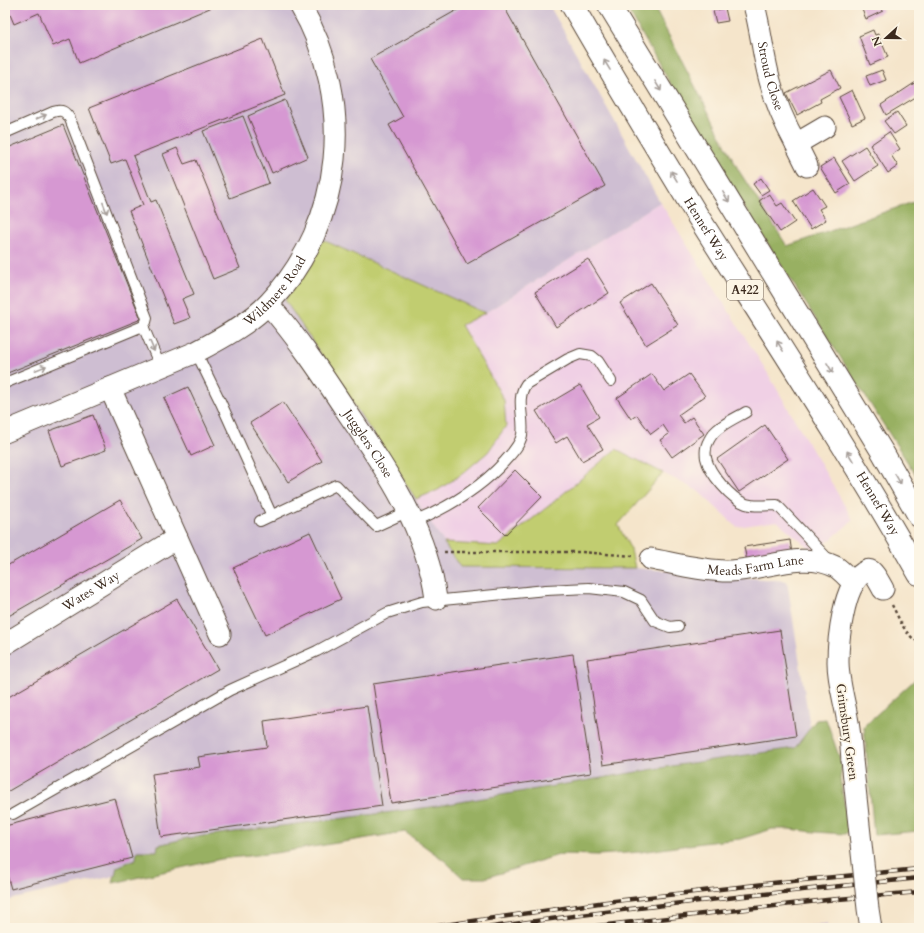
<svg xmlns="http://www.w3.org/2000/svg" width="924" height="933" viewBox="0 0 924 933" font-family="Cardo,serif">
  <rect width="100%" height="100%" fill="#fcf5e5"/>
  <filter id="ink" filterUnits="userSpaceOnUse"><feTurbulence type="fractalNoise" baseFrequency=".025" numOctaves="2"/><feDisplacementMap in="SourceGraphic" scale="8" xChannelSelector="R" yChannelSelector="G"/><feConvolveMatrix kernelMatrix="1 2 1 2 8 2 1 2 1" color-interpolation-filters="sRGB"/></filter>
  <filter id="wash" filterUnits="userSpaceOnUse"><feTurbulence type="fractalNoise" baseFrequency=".012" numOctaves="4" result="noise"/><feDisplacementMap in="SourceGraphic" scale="16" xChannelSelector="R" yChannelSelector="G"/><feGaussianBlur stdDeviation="0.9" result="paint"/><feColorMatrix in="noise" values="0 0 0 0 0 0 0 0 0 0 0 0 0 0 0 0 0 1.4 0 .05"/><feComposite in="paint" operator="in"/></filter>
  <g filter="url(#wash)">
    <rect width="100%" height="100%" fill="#f5e5cb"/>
    <!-- built -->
    <polygon fill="#f0d0e5" points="660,202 767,372 853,520 815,553 777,521 737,527 698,491 653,468 551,504 498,546 444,543 416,499 438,490 462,474 504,400 460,325 485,313"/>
    <!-- industrial -->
    <g fill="#cebed2">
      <polygon points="5,5 549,5 660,202 485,313 323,240 285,300 460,567 635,568 787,581 815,759 153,867 5,901"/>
      <polygon points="827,924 827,928 788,928"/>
    </g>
    <!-- green -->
    <g fill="#c1cd6f" stroke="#7e7c46">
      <polygon points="323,240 485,313 461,325 504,400 506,426 488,452 462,474 438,490 416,499 285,300"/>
      <polygon points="616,449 663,473 618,525 631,550 635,568 460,567 444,543 498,546 551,504"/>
    </g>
    <!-- forest -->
    <g fill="#98b062" stroke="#6a6d40">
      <polygon points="625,5 653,5 739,171 787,246 919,200 919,480 721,171"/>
      <polygon points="919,676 919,831 874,835 864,726"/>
      <polygon points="826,719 842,765 840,779 849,831 845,834 815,832 789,829 772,829 740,839 702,843 641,852 598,855 562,854 485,878 463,878 445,861 405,832 275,853 221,859 113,883 117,867 136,859 137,851 157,851 158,845 188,838 431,807 678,765 795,748 816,720"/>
    </g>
    <g id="blocks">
      <!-- building -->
      <g fill="#d698d2">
        <polygon points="6,5 217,5 79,63 70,39 53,46 39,13 14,24"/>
        <polygon points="466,5 503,5 605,186 467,264 389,125 403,117 370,59"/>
        <polygon points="860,5 880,5 883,11 866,19"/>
        <polygon points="725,8 728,21 716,23 713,11"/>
        <polygon points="873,30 875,35 878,34 888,57 870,65 859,36"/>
        <polygon points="263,39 285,95 133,156 151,202 156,200 194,294 182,299 190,318 174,324 129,211 143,205 125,159 111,164 89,108"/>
        <polygon points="831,70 840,88 820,99 821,102 797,115 786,93"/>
        <polygon points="882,70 886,80 870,86 866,76"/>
        <polygon points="919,80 919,95 886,115 881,105"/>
        <polygon points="852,90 865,118 852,124 839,97"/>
        <polygon points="285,100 308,157 272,173 248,116"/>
        <polygon points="897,112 906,126 894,134 884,121"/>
        <polygon points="243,116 269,183 230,198 203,131"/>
        <polygon points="63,125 141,319 5,374 5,149"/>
        <polygon points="889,132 900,149 891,155 898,166 888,173 870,145"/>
        <polygon points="865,146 878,166 855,181 842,161"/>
        <polygon points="177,148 184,164 196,160 240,268 213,279 163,154"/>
        <polygon points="834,158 850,184 836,193 820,167"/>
        <polygon points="761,178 769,190 761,195 753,184"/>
        <polygon points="813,188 825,206 819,209 826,220 811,229 793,201"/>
        <polygon points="769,194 777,206 782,203 795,222 780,232 759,201"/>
        <polygon points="588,259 609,293 556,327 535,292"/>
        <polygon points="651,283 678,325 646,345 620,303"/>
        <polygon points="652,374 664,391 689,374 705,396 678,415 684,423 692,417 704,434 672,457 660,440 669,434 663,425 651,434 637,415 631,419 617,398"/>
        <polygon points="580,385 599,417 587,424 603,449 582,461 567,436 556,443 536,411"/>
        <polygon points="188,387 215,445 191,456 164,398"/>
        <polygon points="283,402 322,461 288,482 250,423"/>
        <polygon points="93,415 106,450 62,466 49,431"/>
        <polygon points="765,425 788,459 739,492 717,459"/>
        <polygon points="515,470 542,497 505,535 478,508"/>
        <polygon points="120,500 142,539 5,618 5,567"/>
        <polygon points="310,532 341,599 265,635 233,568"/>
        <polygon points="790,540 792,554 747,561 744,547"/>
        <polygon points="177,599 218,669 5,793 5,699"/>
        <polygon points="780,630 796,736 603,765 587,659"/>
        <polygon points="573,654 591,773 391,803 373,684"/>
        <polygon points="367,706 382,806 161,837 152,774 200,767 198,757 267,747 264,721"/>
        <polygon points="115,798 132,858 11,889 5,868 5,826"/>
      </g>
    </g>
  </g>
  <g filter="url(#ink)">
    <use href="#blocks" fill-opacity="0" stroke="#574638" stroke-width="1"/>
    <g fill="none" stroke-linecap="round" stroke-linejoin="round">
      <defs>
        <g id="lane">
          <path d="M 5,133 L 53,112 C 62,109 65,111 70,119 L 147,318 L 146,322 L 143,326 L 5,383"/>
          <polyline points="143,326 160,366"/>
          <polyline points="196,352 221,403 272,516"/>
          <path d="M 746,412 C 734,419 715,427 709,440 C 706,445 705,452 706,458 C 709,473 731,499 746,504 C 755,507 767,505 777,505 L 829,560"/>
          <polyline points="260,521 336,485 376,526 409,511"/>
          <path d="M 414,522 C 449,507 480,489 505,461 C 512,453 520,445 522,435 C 525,417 515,400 526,384 L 568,359 L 580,354 L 592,356 L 598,361 L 611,381"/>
          <polyline points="13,814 230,690 317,651 387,613 422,602 546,590 589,588 624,592 641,600 655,621 670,627 678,626"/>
        </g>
        <g id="street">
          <path id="s1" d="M 754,5 C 761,30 763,56 770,81 C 776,104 785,124 796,144 L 825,127"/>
          <polyline points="796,144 807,166"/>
          <path id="s2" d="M 268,304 C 298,338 322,374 347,412 C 386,469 427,529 436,599"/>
          <polyline points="110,388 220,634"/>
          <path id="s3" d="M 5,432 L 196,352 C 221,339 250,323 269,303 C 345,222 356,100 300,5"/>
          <path id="s4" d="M 651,559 C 677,564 703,571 730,571 C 763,570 804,550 836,567 C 842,571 848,578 854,583"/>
          <path id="s5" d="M 5,644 L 177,538"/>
          <path d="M 852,760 C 851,745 850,731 847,717 C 844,699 838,681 838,662 C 838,640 843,586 863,573 C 866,571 868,569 871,571 C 876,575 880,584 883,589"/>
        </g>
        <g id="highway">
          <path id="s6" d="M 572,5 C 613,76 655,146 697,215 C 772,334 849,451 919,574"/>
          <polyline points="609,5 883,453 919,516"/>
        </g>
      </defs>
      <!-- lane casing -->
      <use href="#lane" stroke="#574638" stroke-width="12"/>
      <!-- street casing -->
      <use href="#street" stroke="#574638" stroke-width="23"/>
      <!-- highway casing -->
      <use href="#highway" stroke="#574638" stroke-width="24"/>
      <!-- path -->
      <g stroke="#574638" stroke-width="2.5" stroke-dasharray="3 3" stroke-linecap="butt">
        <polyline points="444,552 581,552 633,556"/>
        <path d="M 892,605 C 899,618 905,636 919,642"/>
      </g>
      <!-- lane -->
      <use href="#lane" stroke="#fff" stroke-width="10"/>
      <!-- street -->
      <use href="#street" stroke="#fff" stroke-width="21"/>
      <!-- highway -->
      <use href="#highway" stroke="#fff" stroke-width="22"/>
      <defs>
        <g id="rail">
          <polyline points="424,928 606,902 782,882 919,869"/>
          <path d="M 486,928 C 630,907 774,893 919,878"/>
          <polyline points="580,928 827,900 919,892"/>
        </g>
      </defs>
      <!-- rail casing -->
      <use href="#rail" stroke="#3b2a1e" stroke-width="4.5"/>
      <!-- rail -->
      <use href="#rail" stroke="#fcf5e5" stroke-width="3" stroke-dasharray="9" stroke-linecap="butt"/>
      <defs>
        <polyline id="street-bridge" points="852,760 868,909 871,928"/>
      </defs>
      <!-- street-bridge casing -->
      <use href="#street-bridge" stroke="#574638" stroke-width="23" stroke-linecap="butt"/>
      <!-- street-bridge -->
      <use href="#street-bridge" stroke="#fff" stroke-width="21"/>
    </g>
    <!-- one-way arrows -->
    <defs><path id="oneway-shaft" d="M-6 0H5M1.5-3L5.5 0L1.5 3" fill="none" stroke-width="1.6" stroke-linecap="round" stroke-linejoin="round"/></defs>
    <g stroke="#a79f9a">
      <use href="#oneway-shaft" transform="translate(607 65) rotate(-121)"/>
      <use href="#oneway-shaft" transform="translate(658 86) rotate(59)"/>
      <use href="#oneway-shaft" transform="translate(41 117) rotate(-23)"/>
      <use href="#oneway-shaft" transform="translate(674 176) rotate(-121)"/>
      <use href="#oneway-shaft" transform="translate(726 197) rotate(58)"/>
      <use href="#oneway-shaft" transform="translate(105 208) rotate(69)"/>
      <use href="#oneway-shaft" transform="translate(152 346) rotate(67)"/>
      <use href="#oneway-shaft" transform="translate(780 346) rotate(-122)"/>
      <use href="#oneway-shaft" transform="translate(41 368) rotate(-22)"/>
      <use href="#oneway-shaft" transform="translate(830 368) rotate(59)"/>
      <use href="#oneway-shaft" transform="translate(850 456) rotate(-121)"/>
      <use href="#oneway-shaft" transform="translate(898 479) rotate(60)"/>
    </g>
  </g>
  <g text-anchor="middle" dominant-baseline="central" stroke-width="3.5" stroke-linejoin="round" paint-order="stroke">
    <!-- shield labels -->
    <rect fill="#fcf5e5" stroke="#75675a" stroke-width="1" x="727" y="280" width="36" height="20" rx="3"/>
    <g font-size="12" font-weight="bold" fill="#3b2a1e">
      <text x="745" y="290">A422</text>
    </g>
    <!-- street labels -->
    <g font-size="13" fill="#3b2a1e" stroke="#fcf5e5">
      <text stroke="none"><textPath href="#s1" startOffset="73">Stroud Close</textPath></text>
      <text stroke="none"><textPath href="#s6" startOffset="261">Hennef Way</textPath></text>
      <text stroke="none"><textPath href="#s3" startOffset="308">Wildmere Road</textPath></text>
      <text stroke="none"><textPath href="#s2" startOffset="172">Jugglers Close</textPath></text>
      <text stroke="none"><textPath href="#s6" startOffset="585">Hennef Way</textPath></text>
      <text stroke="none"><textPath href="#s4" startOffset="106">Meads Farm Lane</textPath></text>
      <text stroke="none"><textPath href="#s5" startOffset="101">Wates Way</textPath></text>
      <text transform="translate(847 732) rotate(82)">Grimsbury Green</text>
    </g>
  </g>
  <!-- margin -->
  <rect width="924" height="933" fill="none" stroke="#fcf5e5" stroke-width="20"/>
  <!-- north arrow -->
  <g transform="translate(886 38) rotate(249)" stroke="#fcf5e5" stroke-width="3" paint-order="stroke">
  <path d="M0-3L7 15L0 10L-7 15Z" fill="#3b2a1e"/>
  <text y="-6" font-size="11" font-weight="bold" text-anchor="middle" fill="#3b2a1e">N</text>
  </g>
</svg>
